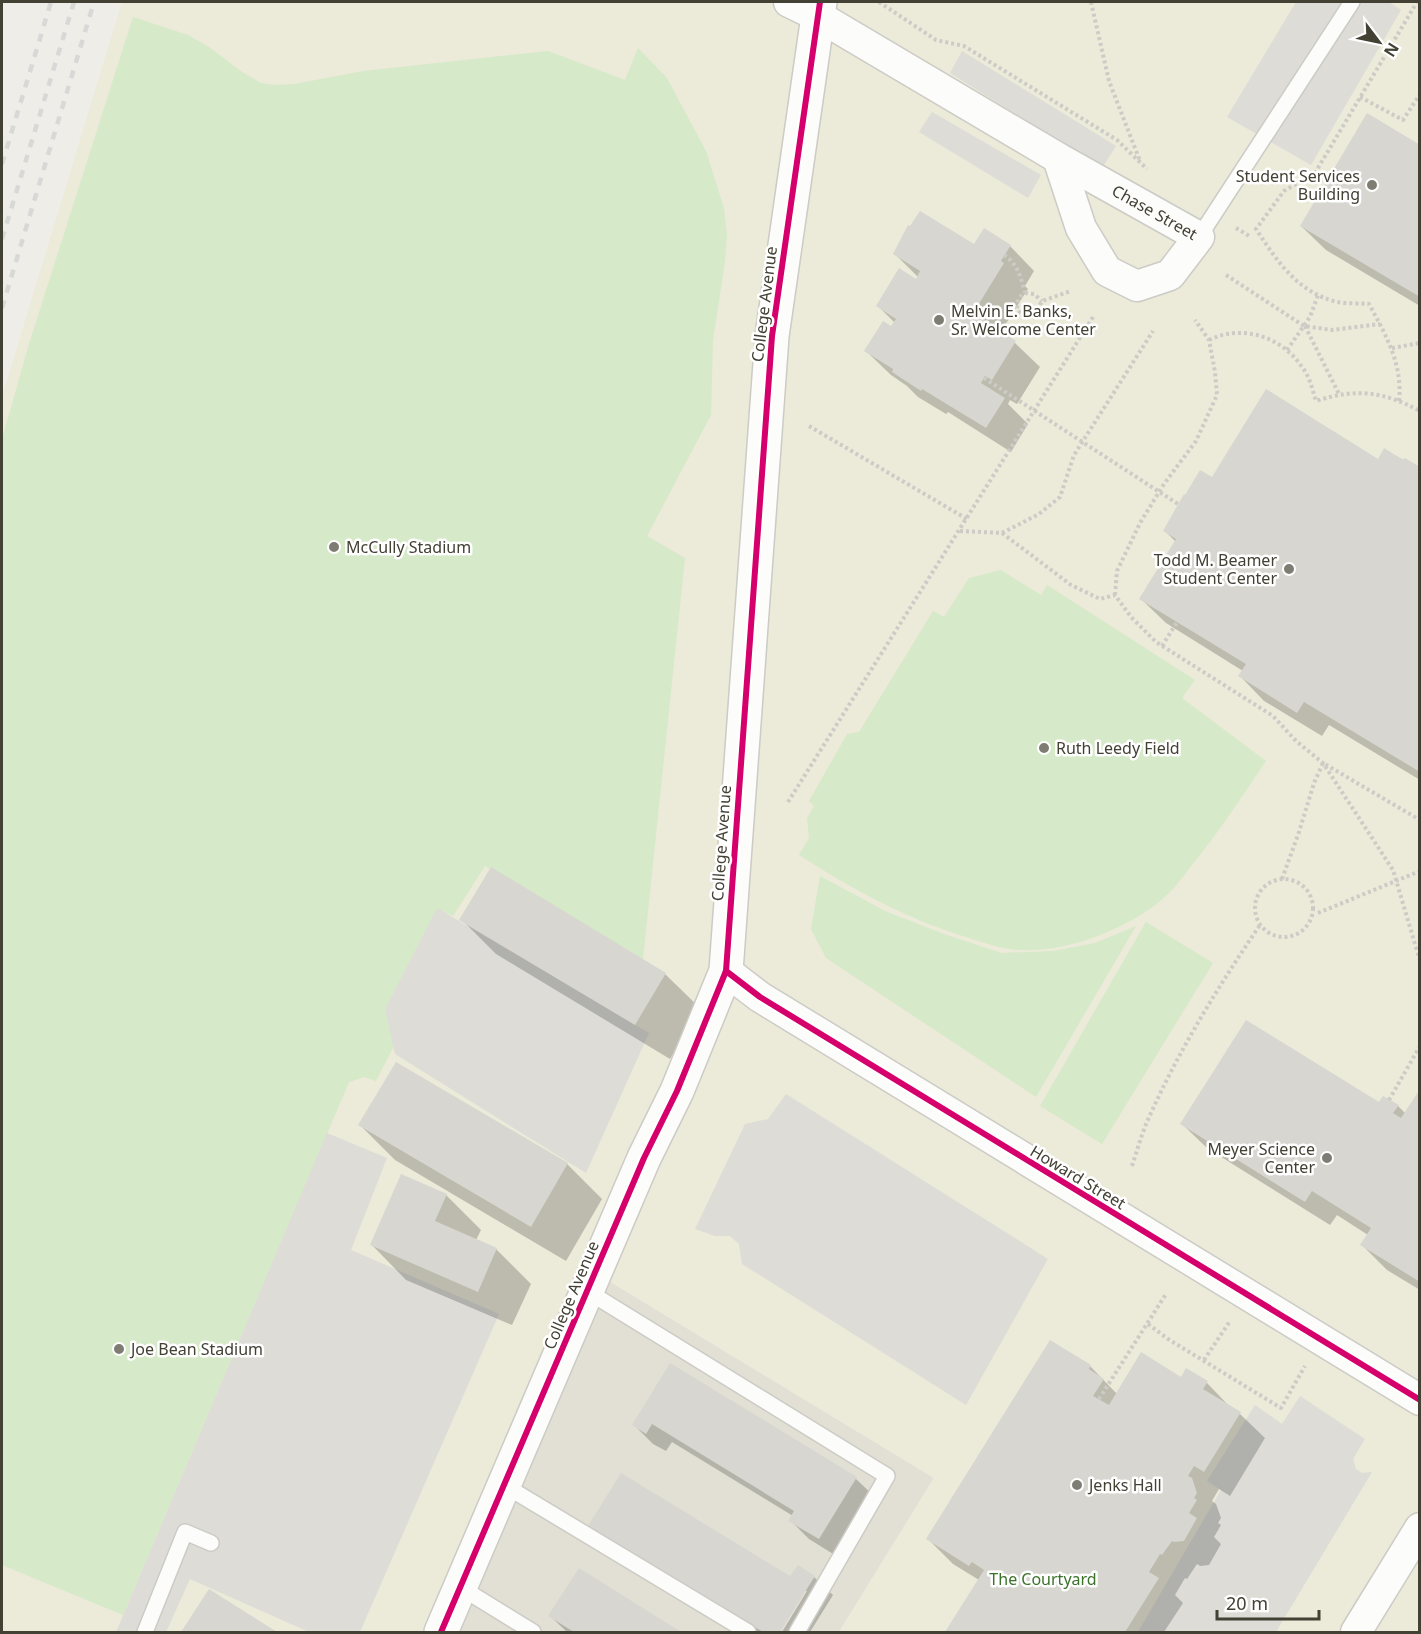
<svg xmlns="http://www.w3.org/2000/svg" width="1421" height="1634" viewBox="0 0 1421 1634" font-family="'Noto Sans',sans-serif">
  <rect width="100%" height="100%" fill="#eeede7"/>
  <!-- residential -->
  <polygon fill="#e2e0d4" points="604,1278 934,1478 839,1632 453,1632"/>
  <!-- education -->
  <polygon fill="#ecead9" points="122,2 1419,2 1419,1632 839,1632 934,1478 604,1278 453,1632 2,1632 2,397"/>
  <!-- green -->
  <g fill="#d6e9c8">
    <polygon points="133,17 188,35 209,47 242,72 261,83 275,85 295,84 363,71 548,51 625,80 638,48 667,78 706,151 724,208 727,236 725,261 713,341 711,415 647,536 685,558 643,959 485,866 453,916 437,909 385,1009 394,1046 376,1081 364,1077 349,1082 123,1615 2,1565 2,439 29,344"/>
    <path d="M 1001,570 L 1041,595 L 1047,585 L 1195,680 L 1182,698 L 1266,761 C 1242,796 1219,832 1192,865 C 1182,878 1172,892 1159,902 C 1124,930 1065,953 1019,950 C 1001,949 984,943 966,937 C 907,919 852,889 799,855 L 809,838 L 807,818 L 814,806 L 809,801 L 847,734 L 859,732 L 933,611 L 944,617 L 969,578 Z"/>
    <polygon points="820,876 885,911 944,934 1002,953 1053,951 1095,943 1136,926 1036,1097 826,958 811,929"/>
    <polygon points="1146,922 1213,963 1102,1144 1040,1106"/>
  </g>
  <!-- parking -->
  <g fill="#dddcd7">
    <polygon points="1296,2 1389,2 1401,10 1311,165 1227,117"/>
    <polygon points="962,51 1116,146 1102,168 950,73"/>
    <polygon points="932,112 1041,175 1028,198 919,132"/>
    <polygon points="437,908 649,1033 586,1173 395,1054 385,1009"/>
    <polygon points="786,1094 1048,1259 966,1405 742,1264 739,1244 730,1236 715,1236 695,1229 745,1124 768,1119"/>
    <polygon points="327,1133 387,1158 351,1250 499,1314 360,1632 309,1632 190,1579 166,1632 116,1632"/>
    <polygon points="1300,1396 1365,1439 1353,1459 1356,1469 1362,1473 1372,1472 1276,1632 1138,1632 1221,1490 1207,1481 1255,1405 1282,1424"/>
  </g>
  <!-- shadow -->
  <g fill="#0003">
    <polygon points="1420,146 1420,306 1326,250 1301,226"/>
    <polygon points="975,246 1010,246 1034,271 1025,286 1028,289 1000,333 1015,343 1040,367 1017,404 1010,400 1008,404 1028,424 1011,452 948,412 946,414 918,397 907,386 891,375 866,351 895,323 878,306 916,281 918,277 894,253"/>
    <polygon points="1385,450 1420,469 1420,780 1329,725 1322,736 1264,701 1240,676 1243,671 1166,623 1141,599 1176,542 1165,531 1212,479 1379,461"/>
    <polygon points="461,919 665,974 700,1008 670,1059 496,954"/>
    <polygon points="1420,1092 1420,1290 1387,1270 1362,1245 1368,1235 1337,1215 1330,1225 1207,1148 1182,1124 1379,1104 1398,1106 1406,1114"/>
    <polygon points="360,1125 567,1164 602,1199 566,1261 395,1160"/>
    <polygon points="446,1195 481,1230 476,1240 496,1249 531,1284 512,1325 406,1280 372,1245"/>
    <polygon points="671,1366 856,1479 875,1497 838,1557 809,1539 790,1520 793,1516 672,1442 666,1451 653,1444 634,1425"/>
    <polygon points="1090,1366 1117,1394 1182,1379 1187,1370 1207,1383 1231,1408 1240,1414 1265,1438 1230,1496 1219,1489 1212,1501 1216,1504 1221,1518 1218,1523 1221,1525 1214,1537 1221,1544 1209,1565 1200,1566 1197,1564 1187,1579 1185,1578 1175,1595 1183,1603 1164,1632 947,1632 979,1580 953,1564 928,1539"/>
    <polygon points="590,1525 791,1578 814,1577 833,1595 810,1632 782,1632 807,1591 804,1591 778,1632 754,1632 609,1544"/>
    <polygon points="580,1570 678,1632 567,1632 550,1616"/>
    <polygon points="210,1591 274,1632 183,1632"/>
  </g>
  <!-- building -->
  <g fill="#d7d6d0">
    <polygon points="1367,113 1420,145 1420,297 1300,226"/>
    <polygon points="920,211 974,244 984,228 1011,245 1001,261 1004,263 977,307 975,306 971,312 1016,341 992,380 985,376 981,383 1005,398 986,428 922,389 921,391 892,372 893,369 864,351 883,321 891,326 896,319 876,306 899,268 916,279 920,271 893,254 908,225 910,226"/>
    <polygon points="1266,389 1378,459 1384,448 1403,460 1405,458 1420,467 1420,772 1304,702 1297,713 1238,676 1246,664 1139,599 1176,539 1163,531 1184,494 1185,495 1200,470 1212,477"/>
    <polygon points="491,867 666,973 635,1025 459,920"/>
    <polygon points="1246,1020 1379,1102 1383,1096 1399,1105 1393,1113 1401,1118 1420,1089 1420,1282 1360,1245 1371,1228 1312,1191 1305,1202 1180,1124"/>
    <polygon points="396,1062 568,1163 531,1227 358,1125"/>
    <polygon points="401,1174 447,1194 435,1221 497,1248 478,1292 370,1245"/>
    <polygon points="1050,1340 1091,1365 1089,1369 1104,1379 1093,1396 1109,1405 1141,1352 1181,1377 1186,1368 1208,1381 1203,1389 1241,1412 1204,1472 1194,1466 1188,1476 1192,1478 1197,1493 1194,1498 1197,1500 1189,1513 1197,1518 1184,1541 1174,1542 1172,1541 1162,1555 1160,1554 1149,1572 1159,1578 1125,1632 945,1632 984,1570 972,1562 969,1566 926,1539"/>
    <polygon points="670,1363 857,1477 819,1539 788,1521 794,1511 652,1424 646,1434 632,1425"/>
    <polygon points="621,1473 790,1576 798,1565 815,1576 780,1632 763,1632 588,1526"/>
    <polygon points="579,1568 681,1632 574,1632 548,1616"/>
    <polygon points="209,1589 277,1632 181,1632"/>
  </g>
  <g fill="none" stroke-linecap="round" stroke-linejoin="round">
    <defs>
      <g id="service">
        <polyline points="1199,237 1352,2"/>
        <polyline points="587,1291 887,1476 797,1632"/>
        <polyline points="504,1485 748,1632"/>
        <polyline points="460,1587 533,1632"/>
        <polyline points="145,1632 185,1532 211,1543"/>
      </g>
      <g id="minor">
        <path id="s1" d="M 789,2 L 818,16 L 1058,158 L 1199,237 L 1170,275 L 1137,286 L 1107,271 L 1081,228 L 1058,158"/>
        <polyline points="726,971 760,997 1420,1400"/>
        <polyline points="1356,1632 1420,1528"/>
      </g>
      <polyline id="tertiary" points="441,1632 644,1158 677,1091 726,971 772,336 820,2"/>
    </defs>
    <!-- service casing -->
    <use href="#service" stroke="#cccbc5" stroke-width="18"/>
    <!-- minor casing -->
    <use href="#minor" stroke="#cccbc5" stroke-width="33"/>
    <!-- tertiary casing -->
    <use href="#tertiary" stroke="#cccbc5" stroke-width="36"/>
    <!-- path -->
    <g stroke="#cccbc6" stroke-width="4" stroke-dasharray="3 3" stroke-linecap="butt">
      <polyline points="879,2 936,40 964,46 1117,140 1147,169"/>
      <polyline points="1091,2 1109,81 1140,161"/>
      <polyline points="1360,97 1403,120 1420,94"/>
      <polyline points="1236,228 1251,237"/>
      <path d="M 1004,255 C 1018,264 1021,278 1025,293 C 1018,296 1017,303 1017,310 C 1023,316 1026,317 1034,316 L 1042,301 L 1071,291"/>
      <polyline points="1226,275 1304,326 1332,330 1380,324"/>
      <polyline points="1025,293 1034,294 1042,301"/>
      <polyline points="1305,326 1339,394"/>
      <path d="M 1209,340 C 1242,324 1281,336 1302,367 C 1310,377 1312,389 1316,401 C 1357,388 1382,391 1420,411"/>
      <polyline points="1392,348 1420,343"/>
      <polyline points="1287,350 1310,317 1318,295"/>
      <polyline points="984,378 1178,504"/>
      <path d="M 1399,401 C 1403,365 1386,335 1369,304 C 1359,303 1347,304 1337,302 C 1297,292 1277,261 1256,229 L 1284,191 L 1315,173 L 1417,2"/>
      <polyline points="809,426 967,519"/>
      <polyline points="960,531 1002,533 1039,514 1060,497 1074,455 1153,331"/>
      <polyline points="1002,533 1071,585 1100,599 1115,595 1131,617 1156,642 1273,716 1296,741 1323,763 1393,870 1420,961"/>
      <polyline points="1115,595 1117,571 1140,523 1164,484 1196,441 1217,395 1215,372 1209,340 1195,320"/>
      <polyline points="1162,646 1177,622"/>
      <polyline points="788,802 1093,317"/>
      <circle cx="1284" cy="908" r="29"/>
      <polyline points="1282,879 1299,832 1314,783 1323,763 1420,820"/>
      <polyline points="1318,913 1420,871"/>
      <polyline points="1389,1100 1420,1046"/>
      <path d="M 1132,1166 C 1137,1151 1141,1136 1147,1122 C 1177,1053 1218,987 1260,925"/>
      <polyline points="1148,1324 1168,1339 1281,1408 1305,1366"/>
      <polyline points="1204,1360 1230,1321"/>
      <polyline points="1099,1399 1166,1294"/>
    </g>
    <!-- service -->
    <use href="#service" stroke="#fcfcfb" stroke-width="15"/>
    <!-- minor -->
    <use href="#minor" stroke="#fcfcfb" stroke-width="30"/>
    <!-- tertiary -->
    <use href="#tertiary" stroke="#fcfcfb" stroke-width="33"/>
    <!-- rail -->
    <g stroke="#d8d8d7" stroke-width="4.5" stroke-dasharray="8 8" stroke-linecap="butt">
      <polyline points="2,164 51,2"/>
      <polyline points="2,239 74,2"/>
      <polyline points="2,308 94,2"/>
    </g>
    <defs>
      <g id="cycleway">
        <polyline points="726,971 760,997 1420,1400"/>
        <polyline points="441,1632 644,1158 677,1091 726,971 772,336 820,2"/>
      </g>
    </defs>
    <!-- cycleway casing -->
    <use href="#cycleway" stroke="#fff" stroke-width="10"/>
    <!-- cycleway -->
    <use href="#cycleway" stroke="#d6006c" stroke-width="6"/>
  </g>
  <!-- markers -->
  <g fill="#7f7d73" stroke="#fff" stroke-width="2">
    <circle cx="1372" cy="185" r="6"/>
    <circle cx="939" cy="320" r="6"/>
    <circle cx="334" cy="547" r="6"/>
    <circle cx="1289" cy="569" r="6"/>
    <circle cx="1044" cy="748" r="6"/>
    <circle cx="1327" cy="1158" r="6"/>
    <circle cx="119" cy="1349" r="6"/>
    <circle cx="1077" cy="1485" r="6"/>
  </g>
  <g text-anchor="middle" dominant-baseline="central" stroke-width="5" stroke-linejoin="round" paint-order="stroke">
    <!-- poi labels -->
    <g font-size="16" fill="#434034" stroke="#fff" text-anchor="start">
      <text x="1360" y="176" text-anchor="end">Student Services<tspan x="1360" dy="18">Building</tspan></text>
      <text x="951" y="311">Melvin E. Banks,<tspan x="951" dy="18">Sr. Welcome Center</tspan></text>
      <text x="346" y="547">McCully Stadium</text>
      <text x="1277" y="560" text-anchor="end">Todd M. Beamer<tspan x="1277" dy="18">Student Center</tspan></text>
      <text x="1056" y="748">Ruth Leedy Field</text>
      <text x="1315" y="1149" text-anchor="end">Meyer Science<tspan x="1315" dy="18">Center</tspan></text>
      <text x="131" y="1349">Joe Bean Stadium</text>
      <text x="1089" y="1485">Jenks Hall</text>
    </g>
    <!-- street labels -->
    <g font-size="16" fill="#434034" stroke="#fff">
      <text stroke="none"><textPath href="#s1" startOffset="422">Chase Street</textPath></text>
      <text transform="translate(764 304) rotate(-83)">College Avenue</text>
      <text transform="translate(721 843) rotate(-86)">College Avenue</text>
      <text transform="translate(1078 1177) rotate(31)">Howard Street</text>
      <text transform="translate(571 1295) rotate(-67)">College Avenue</text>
    </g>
    <!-- park labels -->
    <g font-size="16" fill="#3a722a" stroke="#fff">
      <text x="1043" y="1579">The Courtyard</text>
    </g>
  </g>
  <!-- border -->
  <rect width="1421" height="1634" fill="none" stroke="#434034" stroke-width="6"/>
  <!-- north arrow -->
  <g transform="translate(1379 42) rotate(122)" stroke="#ffffff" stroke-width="4.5" paint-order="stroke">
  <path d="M0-4.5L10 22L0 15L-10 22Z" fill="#434034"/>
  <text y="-9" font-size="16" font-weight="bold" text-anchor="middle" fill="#434034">N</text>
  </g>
  <!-- scale -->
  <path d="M1217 1610v9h102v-9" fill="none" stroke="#434034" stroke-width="3"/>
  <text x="1226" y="1610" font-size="18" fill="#434034" stroke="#ffffff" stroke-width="4.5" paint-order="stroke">20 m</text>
</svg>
